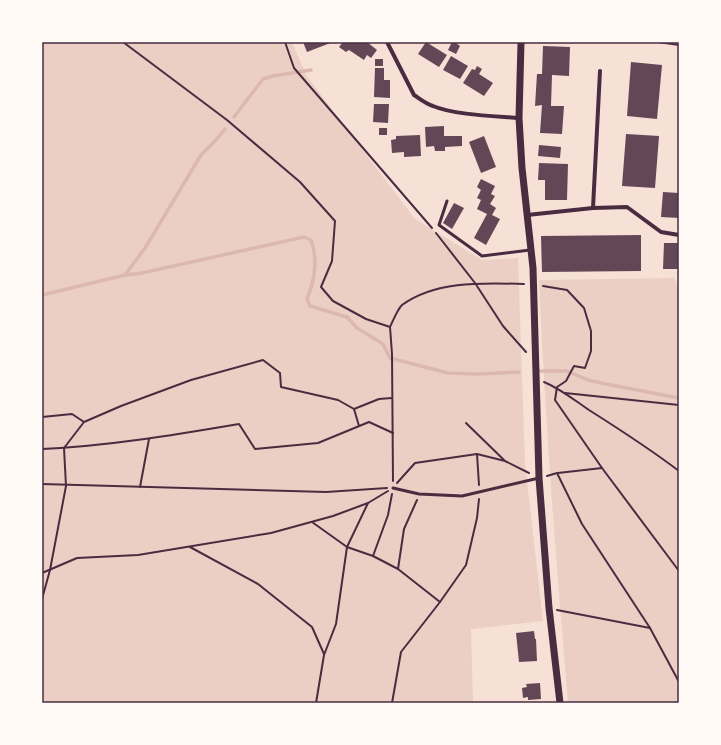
<svg xmlns="http://www.w3.org/2000/svg" width="721" height="745" viewBox="0 0 721 745" font-family="Literata,serif">
  <rect width="100%" height="100%" fill="#f7e1d7"/>
  <!-- green -->
  <g fill="#ebcfc5">
    <polygon points="42,42 292,42 306,75 415,219 482,260 518,258 525,463 543,621 471,629 473,703 42,703"/>
    <path d="M 674,278 L 679,288 L 679,703 L 568,703 C 556,562 545,421 539,280 Z"/>
  </g>
  <g fill="none" stroke-linecap="round" stroke-linejoin="round">
    <!-- stream -->
    <g stroke="#dcb8b0" stroke-width="3.5">
      <polyline points="234,117 263,79 273,76 311,70"/>
      <polyline points="125,275 145,248 201,155 216,140 225,129"/>
      <path d="M 42,295 L 125,275 L 142,273 L 304,237 L 311,240 C 318,260 315,280 307,299 L 310,306 L 347,317 L 357,328 L 383,344 L 390,358 L 448,373 L 477,374 L 519,372"/>
      <polyline points="540,371 567,371 588,380 606,384 679,398"/>
    </g>
  </g>
  <!-- building -->
  <g fill="#644757">
    <polygon points="303,42 333,42 307,52"/>
    <polygon points="343,42 367,42 377,50 371,58 367,55 364,60 349,50 346,52 339,47"/>
    <polygon points="426,42 447,55 439,67 418,54"/>
    <polygon points="452,42 457,42 456,43 460,46 456,54 448,50"/>
    <polygon points="543,46 570,47 569,76 552,75 551,106 564,106 562,134 540,133 542,105 535,106 537,74 542,74"/>
    <polygon points="451,56 468,66 460,79 443,70"/>
    <rect x="375" y="59" width="8" height="7"/>
    <polygon points="631,62 662,65 657,119 627,116"/>
    <polygon points="477,66 482,69 479,74 493,83 484,96 463,83 472,69 475,70"/>
    <polygon points="375,68 384,68 384,80 390,80 390,98 374,97"/>
    <polygon points="374,104 389,104 388,123 373,122"/>
    <polygon points="444,126 444,136 462,136 462,146 445,147 445,151 435,151 434,146 426,147 425,127"/>
    <rect x="379" y="128" width="8" height="7"/>
    <polygon points="626,134 659,136 655,188 622,186"/>
    <polygon points="420,135 421,156 404,157 404,152 392,153 391,140 396,139 396,136"/>
    <polygon points="484,136 496,167 481,173 469,142"/>
    <polygon points="539,145 561,147 560,158 538,156"/>
    <polygon points="539,163 568,164 567,200 545,200 545,180 538,180"/>
    <polygon points="481,179 495,186 491,194 495,196 490,204 496,208 492,215 500,219 486,245 474,238 487,214 477,209 481,200 477,198 481,190 477,187"/>
    <polygon points="663,192 679,193 679,218 661,217"/>
    <polygon points="454,203 464,208 452,229 443,223"/>
    <polygon points="641,235 641,271 542,272 541,236"/>
    <polygon points="664,243 679,243 679,269 663,269"/>
    <polygon points="534,631 535,639 536,639 537,661 519,662 516,633"/>
    <polygon points="540,683 541,699 528,700 528,697 523,698 522,688 527,687 526,684"/>
  </g>
  <g fill="none" stroke-linecap="round" stroke-linejoin="round">
    <!-- path -->
    <g stroke="#4a2c40" stroke-width="2">
      <polyline points="123,42 227,120 300,182 335,221 332,261 321,287 333,301 366,319 390,327 392,354 393,481"/>
      <polyline points="285,42 294,68 432,228"/>
      <polyline points="658,42 679,45"/>
      <polyline points="436,233 475,283 503,326 526,352"/>
      <polyline points="543,286 567,290 584,308 591,331 591,351 585,368 574,366 566,381 557,387 555,400 602,468 679,571"/>
      <path d="M 390,327 C 393,321 397,310 402,305 C 436,280 485,283 524,284"/>
      <path d="M 544,382 C 561,389 574,400 589,410 C 619,429 650,449 679,471"/>
      <polyline points="565,393 679,405"/>
      <polyline points="354,409 359,426"/>
      <polyline points="42,417 72,414 84,422"/>
      <polyline points="466,423 504,460"/>
      <path d="M 42,449 C 108,446 174,435 239,424 L 255,449 L 318,443 L 369,422 L 393,433"/>
      <polyline points="477,454 479,485"/>
      <polyline points="558,473 602,468"/>
      <polyline points="547,476 557,473 582,524 650,628 679,682"/>
      <polyline points="397,483 415,463 477,454 505,461 529,473"/>
      <polyline points="42,484 326,492 387,488"/>
      <polyline points="140,487 149,439"/>
      <polyline points="312,522 347,547 373,556 398,569 440,602"/>
      <polyline points="190,547 258,584 312,627 324,654"/>
      <polyline points="373,556 388,515 392,494"/>
      <polyline points="398,569 404,529 417,500"/>
      <polyline points="42,573 77,558 138,555 271,533 333,516 368,503 388,491"/>
      <polyline points="42,599 50,570 66,486 64,448 84,422 121,406 191,380 263,360 280,373 281,387 338,400 354,409 379,399 392,398"/>
      <polyline points="557,610 650,628"/>
      <polyline points="316,703 324,655 336,624 347,547 368,503"/>
      <polyline points="392,703 401,652 440,602 466,565 477,518 479,499"/>
    </g>
    <!-- service -->
    <g stroke="#4a2c40" stroke-width="3">
      <polyline points="447,201 439,225 482,256 530,250"/>
      <polyline points="393,488 419,494 462,496 539,478"/>
    </g>
    <!-- minor -->
    <g stroke="#4a2c40" stroke-width="4">
      <path d="M 387,42 L 414,95 C 420,99 426,104 433,106 C 454,115 495,116 519,118"/>
      <polyline points="593,208 600,71"/>
      <polyline points="527,215 593,208 627,207 661,232 679,235"/>
    </g>
    <!-- tertiary -->
    <polyline stroke="#4a2c40" stroke-width="7" points="521,42 519,118 522,168 533,268 539,478 549,608 560,703"/>
  </g>
  <!-- border -->
  <rect width="721" height="745" fill="none" stroke="#fffaf5" stroke-width="86"/>
  <rect x="43" y="43" width="635" height="659" fill="none" stroke="#4a2c40" stroke-width="1.5"/>
</svg>
